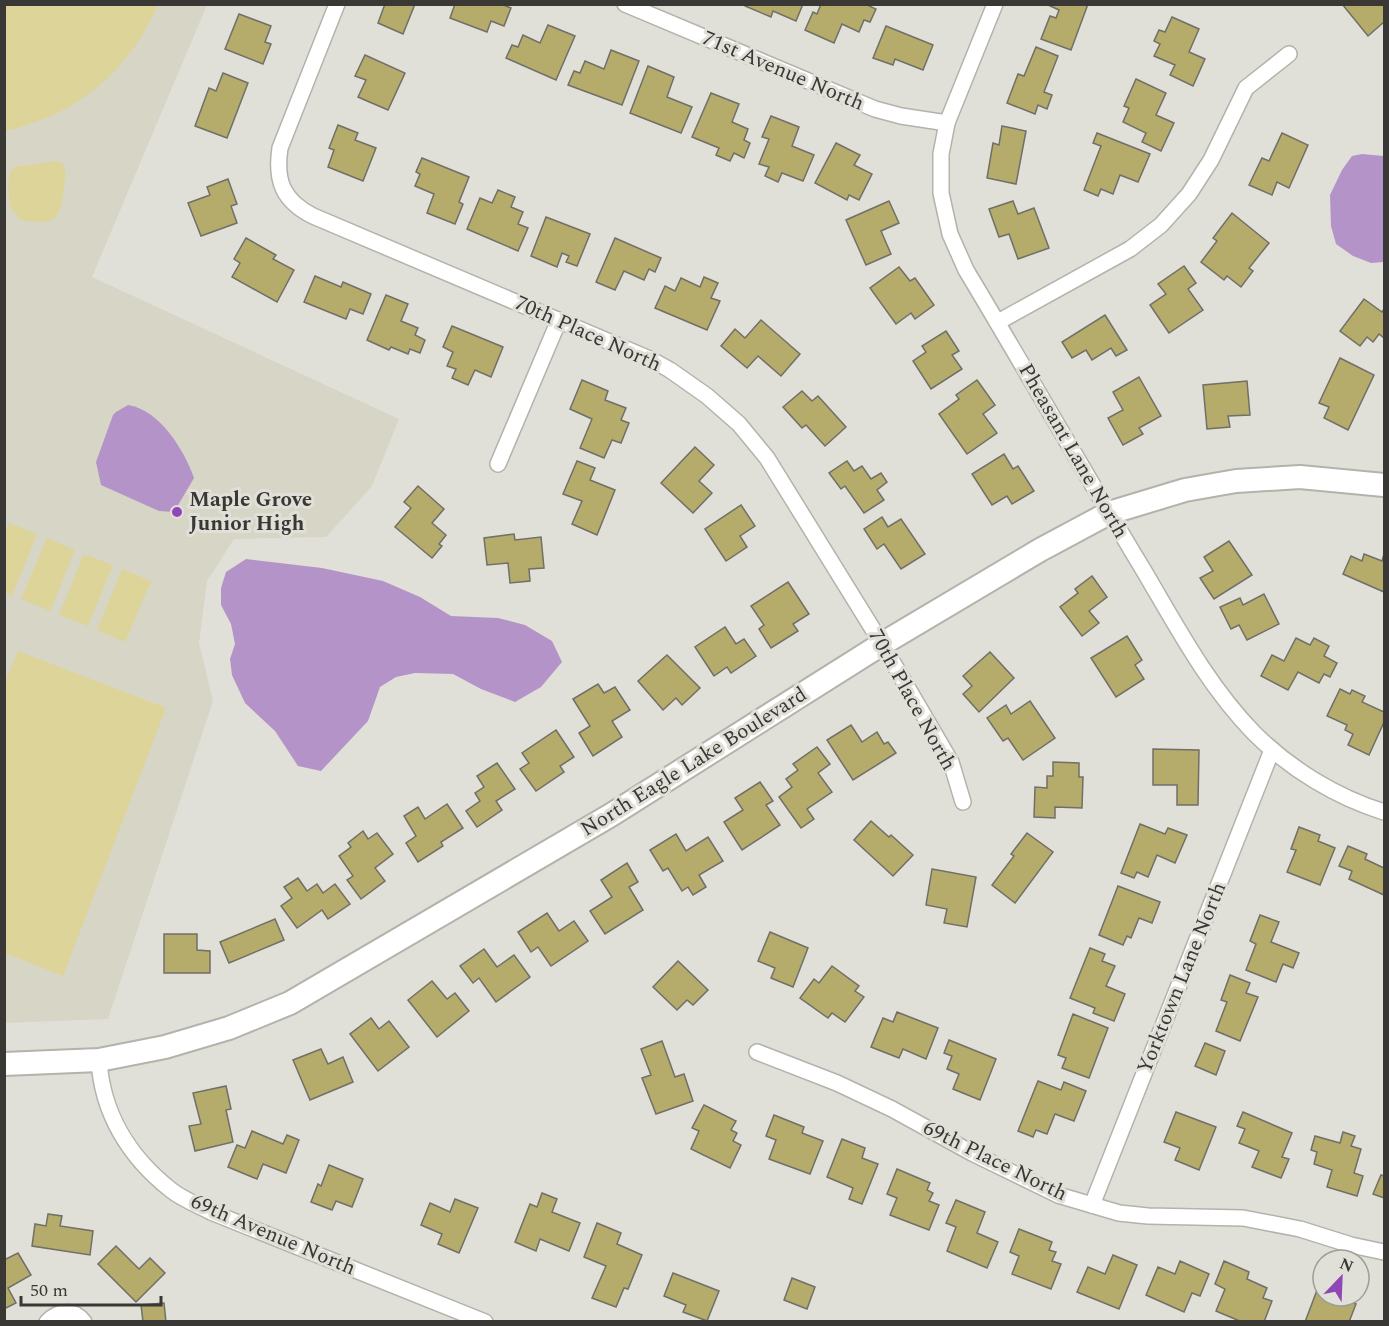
<svg xmlns="http://www.w3.org/2000/svg" width="1389" height="1326" viewBox="0 0 1389 1326" font-family="Spectral,serif">
  <rect width="100%" height="100%" fill="#e1e0d8"/>
  <!-- built -->
  <polygon fill="#d7d5c6" points="4,5 207,5 92,277 399,419 372,486 326,537 234,539 207,581 199,643 213,701 108,1019 5,1023"/>
  <!-- green -->
  <g fill="#ddd499">
    <path d="M 4,5 L 5,4 L 158,5 C 128,72 77,115 5,131 Z"/>
    <path d="M 56,161 L 63,164 C 67,171 65,179 64,187 C 60,222 55,225 21,220 L 10,207 L 8,187 L 10,172 L 15,167 Z"/>
    <polygon points="9,523 37,534 12,596 4,592 5,533"/>
    <polygon points="47,538 75,550 50,611 21,599"/>
    <polygon points="84,554 113,565 88,626 59,615"/>
    <polygon points="122,569 151,581 125,642 97,630"/>
    <polygon points="18,651 166,708 63,976 5,953 4,685"/>
  </g>
  <!-- water -->
  <g fill="#b493c9">
    <polygon points="1362,154 1384,156 1384,262 1371,263 1353,256 1336,244 1331,226 1330,195 1342,170 1352,156"/>
    <path d="M 128,405 C 160,410 184,450 194,478 L 174,512 L 159,511 L 101,485 L 96,462 L 113,415 L 116,412 Z"/>
    <polygon points="246,559 322,568 383,581 420,597 451,616 498,618 525,625 552,641 562,662 541,687 515,702 481,689 453,674 415,673 396,677 380,687 368,721 321,771 298,766 275,731 245,703 232,675 230,659 235,644 231,624 221,605 221,588 226,572"/>
  </g>
  <!-- building -->
  <g fill="#b5ab6a" stroke="#706f68" stroke-width="1.5">
    <polygon points="385,4 415,4 403,34 378,23"/>
    <polygon points="455,4 501,4 511,8 504,26 491,21 487,32 450,18"/>
    <polygon points="745,4 803,4 796,21 773,11 771,17 745,6"/>
    <polygon points="821,4 865,4 876,9 870,22 864,20 859,32 842,24 834,43 805,30 813,12 817,14"/>
    <polygon points="1046,4 1088,4 1071,50 1041,39 1050,16 1056,18 1059,10"/>
    <polygon points="1342,4 1384,4 1384,22 1368,36"/>
    <polygon points="239,14 271,26 265,42 271,44 263,64 225,49"/>
    <polygon points="1172,17 1199,29 1189,52 1205,59 1193,86 1170,75 1175,65 1154,56 1160,44 1154,41 1159,30 1165,32"/>
    <polygon points="548,25 575,36 556,80 506,58 512,45 518,47 523,35 540,43"/>
    <polygon points="886,26 933,45 923,70 895,59 893,65 873,58"/>
    <polygon points="1036,47 1058,56 1044,92 1052,95 1047,109 1038,105 1035,114 1007,103 1018,74 1024,76"/>
    <polygon points="611,50 639,61 622,105 568,85 574,71 580,73 585,61 604,69"/>
    <polygon points="365,55 405,73 388,110 358,97 366,80 355,76"/>
    <polygon points="648,66 674,77 667,97 692,107 681,133 630,113"/>
    <polygon points="223,73 248,83 227,138 195,126 209,88 216,91"/>
    <polygon points="1136,79 1166,93 1156,115 1174,123 1161,151 1142,142 1146,133 1123,122 1129,108 1124,106"/>
    <polygon points="711,93 739,104 732,122 748,129 744,140 750,143 744,158 734,153 730,161 716,155 719,148 692,137"/>
    <polygon points="771,116 799,127 792,146 814,155 803,181 782,173 778,182 765,176 769,167 759,164 769,139 762,137"/>
    <polygon points="338,125 358,133 355,140 376,148 363,181 328,167 334,150 329,148"/>
    <polygon points="1002,126 1026,131 1016,184 987,178 993,143 999,145"/>
    <polygon points="1097,133 1150,154 1138,182 1120,175 1113,194 1101,189 1098,196 1084,190 1101,146 1093,143"/>
    <polygon points="1282,133 1308,145 1289,188 1277,182 1272,195 1249,185 1262,158 1269,161"/>
    <polygon points="836,143 860,155 854,165 872,174 859,200 849,195 847,200 815,183"/>
    <polygon points="422,158 469,177 459,202 463,204 455,224 427,213 434,194 415,186 420,174 416,172"/>
    <polygon points="228,179 237,204 231,206 237,223 201,236 188,203 210,195 207,187"/>
    <polygon points="498,190 515,197 511,207 523,212 518,224 528,228 518,251 467,229 480,198 492,203"/>
    <polygon points="889,201 899,223 881,231 891,254 866,265 846,220"/>
    <polygon points="1013,201 1018,214 1034,208 1049,248 1018,259 1009,234 999,237 989,209"/>
    <polygon points="1232,213 1269,243 1249,268 1253,271 1241,287 1227,276 1224,280 1201,262 1217,241 1213,238"/>
    <polygon points="546,217 590,234 577,266 566,262 569,256 562,253 557,267 531,256"/>
    <polygon points="246,238 276,255 273,259 294,270 277,302 232,277 240,263 234,259"/>
    <polygon points="615,238 661,258 655,272 649,269 644,280 624,271 615,290 596,282"/>
    <polygon points="1184,266 1196,283 1188,289 1203,310 1169,333 1150,305 1166,294 1158,284"/>
    <polygon points="899,267 910,281 915,278 934,305 915,319 911,313 896,324 870,288"/>
    <polygon points="315,276 341,287 343,282 371,294 363,314 350,309 346,319 304,302"/>
    <polygon points="704,277 718,283 711,298 720,301 707,330 655,308 665,286 675,291 681,278 700,287"/>
    <polygon points="386,295 408,304 401,321 418,328 415,335 425,340 420,353 410,349 408,354 391,347 389,350 367,340"/>
    <polygon points="1364,299 1382,312 1384,309 1384,338 1379,334 1373,342 1367,337 1360,346 1340,331"/>
    <polygon points="1105,315 1127,350 1116,356 1111,348 1092,360 1086,350 1072,358 1062,342"/>
    <polygon points="761,320 800,354 781,376 758,356 747,368 721,346 735,329 745,338"/>
    <polygon points="452,326 503,347 491,377 475,370 468,385 452,378 456,369 447,366 453,352 443,347"/>
    <polygon points="946,331 959,351 952,355 962,369 931,389 913,361 926,352 922,346"/>
    <polygon points="1340,358 1374,375 1348,430 1324,418 1329,407 1319,403"/>
    <polygon points="1139,377 1161,416 1139,428 1143,434 1123,445 1108,418 1123,410 1113,392"/>
    <polygon points="582,380 608,391 605,400 626,408 621,420 629,423 621,443 612,440 604,458 580,448 592,419 570,409"/>
    <polygon points="977,380 995,405 983,414 997,433 967,454 939,414 959,399 956,395"/>
    <polygon points="1247,381 1250,415 1228,416 1230,427 1207,429 1203,385"/>
    <polygon points="802,391 812,401 818,396 846,427 825,446 806,425 802,428 783,407"/>
    <polygon points="695,447 714,465 699,481 712,493 693,513 661,483"/>
    <polygon points="1004,454 1013,469 1018,466 1034,491 1012,504 1007,496 992,505 972,474"/>
    <polygon points="577,461 595,468 590,480 615,490 597,535 572,524 582,501 563,494"/>
    <polygon points="847,461 854,471 862,466 871,479 881,473 887,482 877,490 884,500 864,513 845,486 841,489 829,473"/>
    <polygon points="418,486 444,509 432,523 446,535 439,544 442,546 432,558 395,527 411,508 404,502"/>
    <polygon points="741,505 755,526 740,536 747,547 726,561 705,529"/>
    <polygon points="882,517 888,527 901,519 925,554 901,569 884,544 877,549 864,529"/>
    <polygon points="514,534 515,540 541,537 544,568 529,569 530,581 510,583 508,563 487,565 484,538"/>
    <polygon points="1229,541 1252,575 1214,599 1200,578 1213,571 1204,557"/>
    <polygon points="1364,554 1382,561 1384,554 1384,592 1343,574 1351,556 1362,561"/>
    <polygon points="1092,576 1107,597 1089,611 1099,623 1082,636 1060,607 1078,593 1075,589"/>
    <polygon points="788,582 809,614 793,624 798,631 771,648 759,629 764,625 751,606"/>
    <polygon points="1264,594 1279,624 1247,640 1239,625 1231,629 1220,607 1240,598 1243,605"/>
    <polygon points="725,627 736,644 744,639 756,656 731,673 727,667 714,676 695,647"/>
    <polygon points="1127,636 1142,660 1135,665 1144,679 1116,697 1091,658"/>
    <polygon points="1296,638 1310,645 1314,638 1329,646 1324,656 1337,663 1330,677 1324,674 1319,683 1298,672 1288,690 1261,676 1272,655 1284,661"/>
    <polygon points="990,652 1014,678 979,712 963,694 972,686 963,676"/>
    <polygon points="667,655 700,688 682,705 676,698 663,710 638,681"/>
    <polygon points="598,684 604,693 615,687 630,710 612,721 622,737 593,756 579,733 590,726 573,699"/>
    <polygon points="1340,689 1350,694 1352,690 1365,696 1362,702 1384,712 1384,722 1369,755 1348,745 1353,734 1345,730 1347,725 1327,716"/>
    <polygon points="1030,701 1055,738 1023,760 1008,738 1003,741 987,718 1006,705 1011,714"/>
    <polygon points="851,725 862,742 877,732 884,744 888,742 896,753 853,780 827,740"/>
    <polygon points="556,730 574,757 560,766 564,772 536,791 520,769 529,763 522,753"/>
    <polygon points="817,747 830,764 818,773 832,792 807,809 814,819 801,828 779,797 792,787 786,779 798,770 793,764"/>
    <polygon points="1153,749 1199,750 1198,805 1177,805 1177,785 1153,785"/>
    <polygon points="1053,762 1079,763 1079,777 1083,777 1082,808 1055,807 1055,818 1034,817 1035,787 1047,788 1047,776 1053,776"/>
    <polygon points="497,763 515,789 496,801 502,810 477,827 466,811 480,801 475,793 484,787 477,776"/>
    <polygon points="760,782 773,801 766,805 780,825 742,850 724,822 743,810 735,798"/>
    <polygon points="447,804 463,828 441,842 443,846 418,862 406,843 416,836 404,816 418,807 425,819"/>
    <polygon points="871,821 889,837 891,835 913,855 893,876 854,840"/>
    <polygon points="1140,824 1165,834 1168,828 1187,835 1175,863 1157,855 1148,877 1137,872 1134,878 1121,873"/>
    <polygon points="1299,827 1320,835 1318,841 1335,848 1320,885 1287,872 1296,850 1291,849"/>
    <polygon points="363,831 368,839 377,833 393,854 375,868 385,881 361,899 347,880 353,876 339,856 351,847 348,843"/>
    <polygon points="1027,833 1053,852 1015,903 992,885 1014,856 1011,854"/>
    <polygon points="676,834 686,851 708,837 723,861 699,875 706,887 693,895 688,887 682,891 668,868 663,871 650,850"/>
    <polygon points="1348,846 1367,854 1365,859 1384,868 1384,895 1349,879 1352,871 1339,866"/>
    <polygon points="627,863 638,882 629,887 643,910 605,934 590,911 612,897 601,880"/>
    <polygon points="932,869 976,877 967,927 944,923 947,909 926,905"/>
    <polygon points="298,878 307,891 317,884 323,893 335,884 350,904 328,919 322,910 297,928 281,906 292,898 284,887"/>
    <polygon points="1118,886 1160,902 1152,923 1139,918 1131,938 1127,936 1123,945 1099,935"/>
    <polygon points="547,913 559,931 574,921 588,941 551,966 538,947 531,952 518,932"/>
    <polygon points="1260,915 1279,922 1271,942 1299,953 1293,968 1283,964 1276,982 1246,970 1256,944 1250,941"/>
    <polygon points="275,919 284,940 229,963 220,942"/>
    <polygon points="770,932 808,948 793,987 771,978 775,968 758,961"/>
    <polygon points="164,934 197,934 197,950 210,951 210,973 164,973"/>
    <polygon points="1090,948 1105,954 1102,961 1115,966 1106,986 1125,994 1114,1021 1093,1013 1095,1008 1070,998"/>
    <polygon points="484,949 497,967 514,955 530,977 496,1002 479,978 473,983 460,966"/>
    <polygon points="678,961 708,990 693,1005 687,1000 677,1010 653,987"/>
    <polygon points="832,966 859,986 855,991 864,997 845,1022 832,1013 828,1018 800,998 814,979 819,983"/>
    <polygon points="1230,975 1250,983 1246,993 1258,997 1240,1041 1216,1031 1227,1002 1221,1000"/>
    <polygon points="432,981 447,999 455,993 469,1011 437,1037 408,1000"/>
    <polygon points="897,1012 938,1028 926,1059 903,1049 899,1058 871,1047 883,1018 893,1022"/>
    <polygon points="1073,1014 1108,1028 1089,1078 1062,1068 1066,1058 1058,1055"/>
    <polygon points="371,1018 379,1029 389,1021 409,1047 378,1071 350,1034"/>
    <polygon points="949,1040 996,1059 980,1100 953,1089 959,1074 947,1069 952,1056 944,1053"/>
    <polygon points="662,1041 675,1077 684,1074 693,1101 656,1114 642,1078 651,1075 641,1049"/>
    <polygon points="1205,1043 1225,1051 1216,1075 1195,1066"/>
    <polygon points="321,1049 328,1064 343,1057 353,1082 310,1100 293,1060"/>
    <polygon points="1038,1081 1061,1090 1064,1082 1086,1091 1074,1121 1055,1114 1047,1134 1036,1130 1033,1137 1018,1131"/>
    <polygon points="226,1086 231,1109 226,1110 233,1142 195,1151 189,1126 201,1124 193,1093"/>
    <polygon points="704,1105 736,1121 731,1130 737,1133 733,1141 741,1145 730,1168 691,1149 699,1131 692,1128"/>
    <polygon points="1176,1112 1216,1127 1199,1170 1175,1160 1180,1148 1164,1142"/>
    <polygon points="1243,1112 1292,1133 1282,1157 1289,1159 1281,1178 1252,1167 1259,1151 1239,1143 1245,1129 1237,1126"/>
    <polygon points="774,1115 804,1127 802,1133 823,1141 810,1174 769,1159 776,1140 766,1136"/>
    <polygon points="252,1131 283,1144 287,1135 299,1140 286,1173 263,1164 257,1179 228,1167 237,1145 245,1148"/>
    <polygon points="1343,1132 1355,1136 1351,1146 1361,1149 1354,1173 1363,1176 1357,1196 1327,1187 1332,1170 1314,1164 1317,1152 1311,1150 1315,1136 1340,1143"/>
    <polygon points="842,1139 865,1148 862,1158 878,1164 862,1204 849,1199 853,1188 827,1177"/>
    <polygon points="329,1165 363,1179 352,1207 336,1201 332,1210 311,1202 318,1184 321,1186"/>
    <polygon points="897,1169 930,1183 927,1190 933,1193 929,1201 939,1205 929,1230 890,1215 897,1198 887,1194"/>
    <polygon points="1381,1175 1384,1176 1384,1198 1373,1194"/>
    <polygon points="542,1193 557,1199 552,1212 580,1223 569,1251 540,1239 536,1251 515,1242 530,1204 537,1207"/>
    <polygon points="455,1199 478,1208 459,1253 438,1244 442,1234 421,1225 430,1203 450,1212"/>
    <polygon points="956,1200 985,1212 977,1233 998,1242 987,1268 947,1251 956,1227 946,1223"/>
    <polygon points="48,1214 62,1216 60,1226 93,1231 90,1255 32,1246 35,1224 46,1226"/>
    <polygon points="597,1223 621,1233 617,1244 642,1255 628,1289 624,1288 616,1307 592,1298 606,1266 584,1257"/>
    <polygon points="1019,1229 1052,1242 1049,1250 1056,1252 1052,1261 1061,1264 1051,1289 1012,1274 1019,1256 1010,1252"/>
    <polygon points="116,1246 139,1269 150,1258 165,1273 136,1302 98,1264"/>
    <polygon points="18,1253 31,1275 8,1288 16,1303 4,1309 4,1260"/>
    <polygon points="1113,1255 1137,1265 1119,1309 1077,1292 1088,1267 1105,1274"/>
    <polygon points="1180,1261 1209,1274 1200,1296 1192,1293 1184,1312 1146,1295 1158,1267 1175,1274"/>
    <polygon points="1224,1261 1249,1272 1247,1279 1267,1288 1263,1298 1272,1301 1264,1322 1242,1322 1216,1311 1225,1289 1215,1284"/>
    <polygon points="673,1273 719,1291 707,1321 683,1312 686,1305 664,1296"/>
    <polygon points="792,1278 815,1287 807,1309 784,1300"/>
    <polygon points="1319,1285 1323,1286 1323,1296 1337,1296 1356,1304 1349,1322 1305,1322"/>
    <polygon points="164,1303 166,1322 143,1322 141,1305"/>
  </g>
  <g fill="none" stroke-linecap="round" stroke-linejoin="round">
    <defs>
      <g id="street">
        <path d="M 337,4 L 280,148 C 275,181 283,201 313,216 L 652,360 L 670,370 L 707,396 L 739,424 L 767,458 L 882,644 L 951,762 L 963,802"/>
        <polyline points="625,4 875,109 901,116 947,123"/>
        <path d="M 995,4 L 947,123 L 941,154 L 941,193 L 950,234 L 966,270 C 1026,370 1084,472 1144,571 C 1177,627 1208,686 1254,733 C 1290,769 1336,797 1384,812"/>
        <polyline points="998,322 1130,249 1161,225 1189,194 1211,160 1246,88 1289,54"/>
        <polyline points="498,464 559,320"/>
        <polyline points="757,1052 837,1083 892,1109 972,1153 1058,1195 1119,1213 1148,1216 1243,1218 1300,1229 1351,1245 1384,1252"/>
        <path d="M 99,1060 C 102,1113 129,1157 171,1190 C 182,1199 198,1205 211,1212 L 485,1322"/>
        <polyline points="1092,1205 1272,750"/>
        <path d="M 47,1322 C 58,1310 74,1309 84,1322"/>
      </g>
      <polyline id="secondary" points="4,1064 99,1060 165,1047 229,1028 290,1003 611,815 882,644 1040,550 1109,513 1185,490 1236,481 1300,477 1384,485"/>
    </defs>
    <!-- street casing -->
    <use href="#street" stroke="#b3b2ab" stroke-width="18"/>
    <!-- secondary casing -->
    <use href="#secondary" stroke="#b3b2ab" stroke-width="26"/>
    <!-- street -->
    <use href="#street" stroke="#fff" stroke-width="15"/>
    <!-- secondary -->
    <use href="#secondary" stroke="#fff" stroke-width="22"/>
  </g>
  <!-- markers -->
  <circle fill="#9146b8" stroke="#e1e0d8" stroke-width="2" cx="177" cy="512" r="6"/>
  <g text-anchor="middle" dominant-baseline="central" stroke-width="6" stroke-linejoin="round" paint-order="stroke">
    <!-- street labels -->
    <g font-size="21" fill="#393835" stroke="#e1e0d8">
      <text transform="translate(783 71) rotate(23)">71st Avenue North</text>
      <text transform="translate(588 334) rotate(24)">70th Place North</text>
      <text transform="translate(1073 451) rotate(60)">Pheasant Lane North</text>
      <text transform="translate(912 700) rotate(61)">70th Place North</text>
      <text transform="translate(694 762) rotate(-32)">North Eagle Lake Boulevard</text>
      <text transform="translate(1182 978) rotate(-68)">Yorktown Lane North</text>
      <text transform="translate(995 1161) rotate(26)">69th Place North</text>
      <text transform="translate(273 1235) rotate(23)">69th Avenue North</text>
    </g>
    <!-- poi labels -->
    <g font-size="21" font-weight="bold" fill="#393835" stroke="#e1e0d8" text-anchor="start">
      <text x="189" y="500">Maple Grove<tspan x="189" dy="24">Junior High</tspan></text>
    </g>
  </g>
  <!-- border -->
  <rect width="1389" height="1326" fill="none" stroke="#393835" stroke-width="12"/>
  <!-- north arrow -->
  <g transform="translate(1341 1278) rotate(23)"><circle r="28" fill="#e1e0d8" stroke="#9e9d97" stroke-width="1.5"/>
  <path d="M0-4.5L10 22L0 15L-10 22Z" fill="#9146b8"/>
  <text y="-9" font-size="16" font-weight="bold" text-anchor="middle" fill="#393835">N</text>
  </g>
  <!-- scale -->
  <path d="M21 1296v9h140v-9" fill="none" stroke="#393835" stroke-width="3"/>
  <text x="30" y="1296" font-size="18" fill="#393835" stroke="#e1e0d8" stroke-width="4.5" paint-order="stroke">50 m</text>
</svg>
